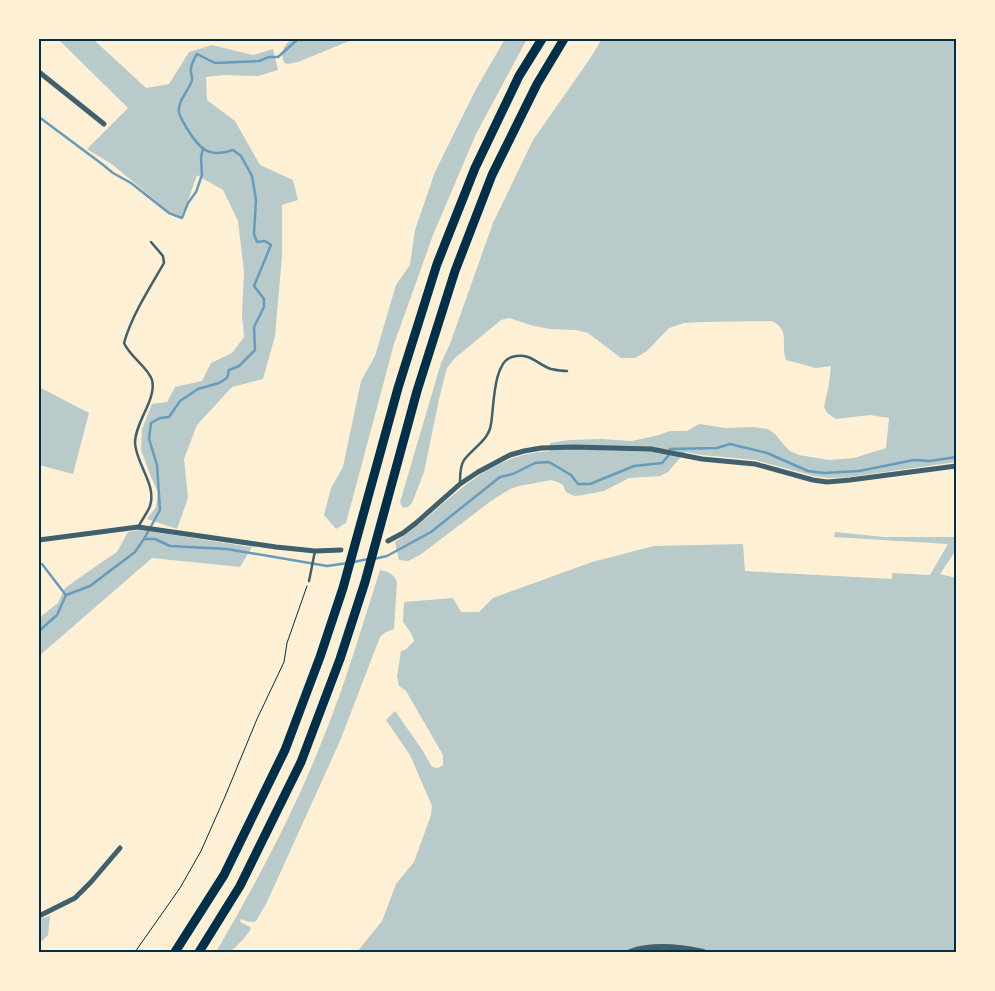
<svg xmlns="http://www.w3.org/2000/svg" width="995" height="991" viewBox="0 0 995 991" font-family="'DejaVu Sans',sans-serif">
  <rect width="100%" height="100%" fill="#fdf0d5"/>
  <!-- green -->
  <g fill="#b9caca">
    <polygon points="58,39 93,39 146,88 169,84 189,52 212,45 253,55 273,49 278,70 258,76 225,75 206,77 207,100 235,121 260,165 293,180 298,200 282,205 282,256 275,336 263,379 232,387 197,425 184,459 188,498 177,529 147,519 156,507 158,492 151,477 141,450 142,429 152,404 167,402 175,387 202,381 211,363 232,353 244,337 242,315 244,272 238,221 223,190 197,175 189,198 181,216 168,211 113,165 87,149 128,108"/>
    <path d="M 292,39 L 354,39 L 298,62 L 288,64 L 284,63 C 280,52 283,46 292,39 Z"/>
    <polygon points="505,39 527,39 476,134 433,235 394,344 346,523 336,529 324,515 331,488 343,467 361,381 375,356 396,285 410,265 415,230 435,172 476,89"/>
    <path d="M 602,39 L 956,39 L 956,462 L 850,477 L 828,478 L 814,476 L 755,460 L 702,455 L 685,452 L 668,472 L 660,476 L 629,478 L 604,491 L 583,495 L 574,496 L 566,492 L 563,485 L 558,482 L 551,480 L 519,486 L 510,489 L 491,501 L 420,555 L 408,561 L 399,560 L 395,542 C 404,536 412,530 420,523 C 462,489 493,454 550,451 L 550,443 L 570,440 L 602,439 L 632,441 L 659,435 L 670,431 L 687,431 L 699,424 L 726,428 L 753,427 L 768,429 L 775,434 L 784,445 L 790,451 L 799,455 L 829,460 L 854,458 L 886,448 L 889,418 L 870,415 L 836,419 L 827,413 L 824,407 L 829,384 L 831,366 L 816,368 L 786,360 C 780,343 791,331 772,321 L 703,322 L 684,323 L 669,328 L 647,351 L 635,358 L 621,358 L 588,333 L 576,330 L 550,329 L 534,326 L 509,318 L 501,320 L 455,358 L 447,368 L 440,395 L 424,472 L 412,503 L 408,507 L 403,508 L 400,502 L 441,363 L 450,344 L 493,223 L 533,140 L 589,60 Z"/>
    <polygon points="39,387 89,413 73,474 39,465"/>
    <polygon points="140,530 252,547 240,567 152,558 39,656 39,618 58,603 65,588 99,564 117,552 128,532"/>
    <polygon points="835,532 884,537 956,537 956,550 940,574 956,578 956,952 357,952 382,921 396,884 414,862 431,815 432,806 410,755 386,720 395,711 423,751 432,767 438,768 443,765 443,755 406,691 399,686 397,677 401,651 405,650 414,641 411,633 403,622 404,602 453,598 461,612 479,612 493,598 592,562 654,546 743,544 745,571 892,579 892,573 930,575 948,544 834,537"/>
    <path d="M 380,570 C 389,572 394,574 397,582 L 394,629 L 386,632 L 380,637 L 340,741 L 267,902 L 256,921 C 250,923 247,921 241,919 L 240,922 L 250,927 L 251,929 C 247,935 235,950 228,952 C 225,953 219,952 216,952 C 254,887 292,816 320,746 C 344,689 361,629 380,570 Z"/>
    <polygon points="50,916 48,935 39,944 39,919"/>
  </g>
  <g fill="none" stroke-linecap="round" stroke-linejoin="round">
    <!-- stream -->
    <g stroke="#669bbc" stroke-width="2.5">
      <polyline points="39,117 102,164 113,173 131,183 169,213 182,218 188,203 196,192 202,175 201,158 203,148"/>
      <polyline points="144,539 155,539 170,546 227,549 327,566 348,563"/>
      <polyline points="374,559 387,556 431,532 500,477 513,474 535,463 549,462 571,475 578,484 590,484 634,466 662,463 668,456 670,449 717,448 730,444 767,453 808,471 824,473 859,471 914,460 930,461 956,457"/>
      <polyline points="354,562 368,559"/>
      <polyline points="42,564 65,594"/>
      <path d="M 39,631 L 57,615 L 66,595 L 90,586 L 135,552 L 144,539 L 160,510 L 157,465 L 149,439 L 151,423 L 160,418 L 169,417 L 180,401 L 198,389 L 219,383 L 227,378 L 229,370 L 239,366 L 255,350 L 254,327 L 264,307 L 264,299 L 254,286 L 271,245 L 265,241 L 257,242 L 254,234 L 256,200 L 252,176 L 241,156 L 233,150 C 207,159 198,147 186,127 C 184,123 180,117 179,113 C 177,101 189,91 192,80 C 193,77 190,73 191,69 C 191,64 194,59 197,54 L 215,63 L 259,61 L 269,57 L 278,57 L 298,39"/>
    </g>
    <!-- path -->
    <polyline stroke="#003049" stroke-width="1" points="135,952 180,888 201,851 224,799 257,719 284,662 287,643 307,586"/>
    <!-- service -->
    <g stroke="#3f606c" stroke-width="2.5">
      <path d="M 460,482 C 460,476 460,466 464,460 C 473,448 489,440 491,424 C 494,407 493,362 512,357 C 531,352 536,364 551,369 C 556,370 562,371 567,371"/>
      <path d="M 139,526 C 142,519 148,512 150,506 C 157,485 136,464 135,443 C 135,422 157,399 152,380 C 148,367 130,357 124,343 C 132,315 149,289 164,263 L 163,256 L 151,242"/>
      <polyline points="309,581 315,551"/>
    </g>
    <!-- minor -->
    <g stroke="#3f606c" stroke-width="5">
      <polyline points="39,72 104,124"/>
      <polyline points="39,540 138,527 276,547 315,551 341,550"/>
      <polyline points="388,541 403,533 416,523 460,484 478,472 510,455 524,451 541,448 574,447 651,449 702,459 755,464 813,480 827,482 850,480 956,466"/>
      <polyline points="39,915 41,915 75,898 91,882 120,848"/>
    </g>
    <!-- tertiary -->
    <path stroke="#3f606c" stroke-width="6" d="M 630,952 C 653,944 680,947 703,952"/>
    <!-- motorway -->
    <g stroke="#003049" stroke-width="9">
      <polyline points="175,952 224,875 285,750 320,657 343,588 398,388 437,264 475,168 519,76 542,39"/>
      <polyline points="199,952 240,886 301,762 340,659 365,582 417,391 455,271 492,175 537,84 564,39"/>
    </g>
  </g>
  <!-- border -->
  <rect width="995" height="991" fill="none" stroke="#fdf0d5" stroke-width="80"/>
  <rect x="40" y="40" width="915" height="911" fill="none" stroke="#003049" stroke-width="2"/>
</svg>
